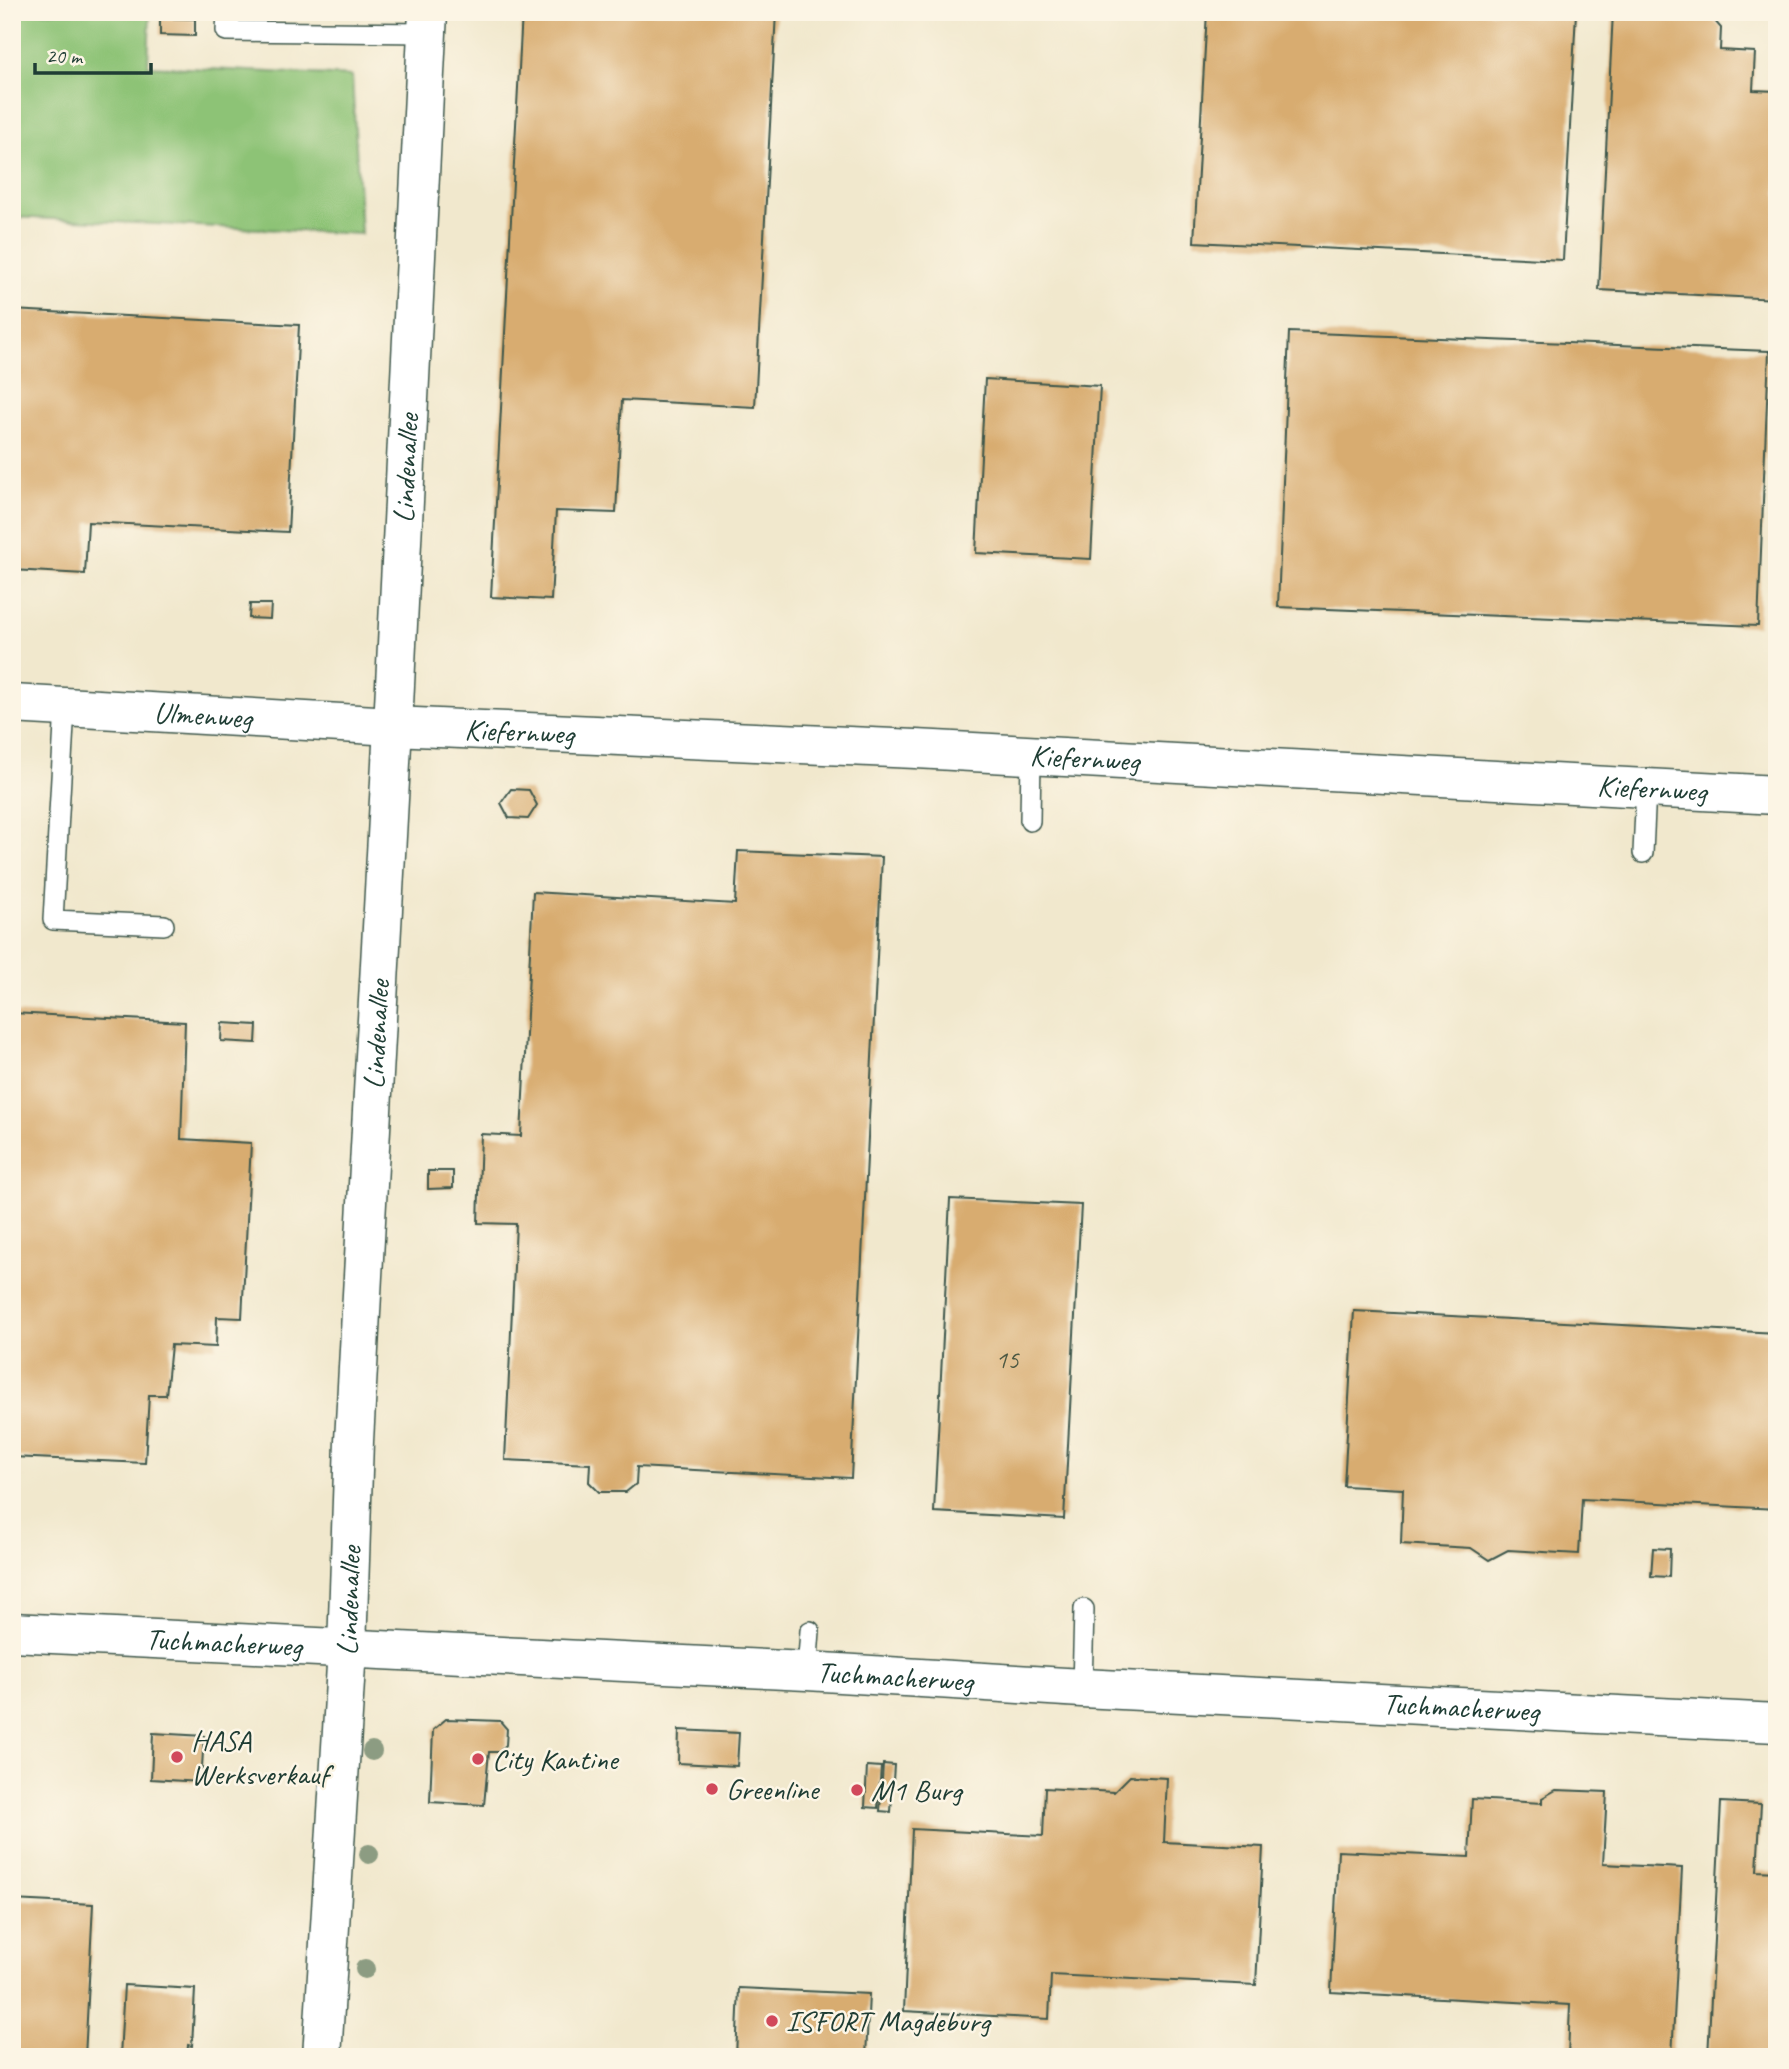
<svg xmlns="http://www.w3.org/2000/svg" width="1789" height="2069" viewBox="0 0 1789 2069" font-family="Caveat,sans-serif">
  <rect width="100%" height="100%" fill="#fcf5e5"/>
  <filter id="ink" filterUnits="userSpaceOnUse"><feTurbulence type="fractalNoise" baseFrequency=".0143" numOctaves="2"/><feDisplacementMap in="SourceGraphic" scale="14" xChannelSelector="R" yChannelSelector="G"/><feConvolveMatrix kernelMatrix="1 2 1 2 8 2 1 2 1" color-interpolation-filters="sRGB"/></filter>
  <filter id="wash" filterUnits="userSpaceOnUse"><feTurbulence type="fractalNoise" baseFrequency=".00686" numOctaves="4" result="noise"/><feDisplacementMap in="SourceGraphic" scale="28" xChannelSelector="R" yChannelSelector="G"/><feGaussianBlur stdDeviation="1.57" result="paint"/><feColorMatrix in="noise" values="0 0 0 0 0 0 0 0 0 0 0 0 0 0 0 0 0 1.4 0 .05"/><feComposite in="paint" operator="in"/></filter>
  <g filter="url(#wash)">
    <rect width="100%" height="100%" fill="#f1e8cd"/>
    <!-- green -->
    <polygon fill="#8dc376" stroke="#568055" stroke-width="2" points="12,12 150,12 148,66 352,76 361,234 12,217"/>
    <g id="blocks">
      <!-- building -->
      <g fill="#d8ac70">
        <polygon points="522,12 776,12 755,407 622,400 616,513 556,511 551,600 491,597"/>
        <polygon points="1207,12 1576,12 1563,260 1194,242"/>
        <polygon points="1613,12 1707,12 1721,28 1720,50 1755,52 1753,90 1777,91 1777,299 1599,290"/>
        <polygon points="160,18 195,19 195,36 160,35"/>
        <polygon points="12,310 299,325 288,532 88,522 85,574 12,570"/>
        <polygon points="1289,332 1769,351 1758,626 1278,607"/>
        <polygon points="985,379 1100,386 1091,559 976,553"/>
        <polygon points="250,604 271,604 270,619 249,618"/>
        <polygon points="511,789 529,790 537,805 528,819 509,818 501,803"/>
        <polygon points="738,851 882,857 851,1478 637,1467 636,1484 626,1492 599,1492 589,1482 590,1464 505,1460 516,1224 478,1223 481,1134 521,1136 533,892 735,904"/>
        <polygon points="12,1013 185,1022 181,1139 251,1143 242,1318 217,1317 216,1347 171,1345 166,1395 149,1395 145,1463 12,1457"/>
        <polygon points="222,1023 257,1025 256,1043 221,1041"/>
        <polygon points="428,1171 453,1171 453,1188 428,1189"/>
        <polygon points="950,1199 1081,1205 1064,1519 934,1512"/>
        <polygon points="1354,1311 1777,1333 1777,1509 1582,1499 1579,1554 1508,1550 1489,1560 1471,1548 1401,1544 1403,1489 1344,1486"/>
        <polygon points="1653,1548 1670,1549 1669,1577 1651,1576"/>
        <polygon points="446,1719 500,1721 507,1729 506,1745 499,1752 489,1752 484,1805 430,1802 433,1730"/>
        <polygon points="679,1730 739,1733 737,1766 678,1763"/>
        <polygon points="153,1733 204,1736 201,1782 151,1779"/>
        <polygon points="883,1764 894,1765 891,1812 880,1811"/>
        <polygon points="867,1766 881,1767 878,1808 865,1807"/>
        <polygon points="1130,1776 1167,1778 1164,1842 1263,1847 1256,1985 1051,1975 1049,2019 904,2011 912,1829 1043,1836 1045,1788 1114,1792"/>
        <polygon points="1556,1790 1607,1792 1603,1864 1682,1868 1672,2057 1568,2057 1570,2005 1331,1992 1338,1851 1469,1857 1472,1799 1542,1803 1542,1798"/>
        <polygon points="1721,1802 1761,1804 1757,1871 1777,1872 1777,2057 1708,2057"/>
        <polygon points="12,1900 93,1904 85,2057 12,2057"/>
        <polygon points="124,1985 195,1989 192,2046 188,2045 187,2057 120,2057"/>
        <polygon points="739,1988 869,1994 866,2057 736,2057"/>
      </g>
    </g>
  </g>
  <g filter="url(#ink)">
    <use href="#blocks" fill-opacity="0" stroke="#3e574b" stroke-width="2"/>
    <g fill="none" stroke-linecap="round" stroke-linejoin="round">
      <defs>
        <g id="service">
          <polyline points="227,12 226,31 426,33"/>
          <polyline points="65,707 53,920 164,925"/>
          <polyline points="1030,821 1031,755"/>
          <polyline points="1643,853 1646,788"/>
          <polyline points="807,1671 810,1631"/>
          <polyline points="1082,1688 1084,1609"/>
        </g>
        <g id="minor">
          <path id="s1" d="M 12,704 L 393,726 L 916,749 L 1777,795"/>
          <path id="s2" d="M 12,1632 L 807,1671 L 1082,1688 L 1777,1723"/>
          <path id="s3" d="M 322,2057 L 347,1649 L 354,1441 L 393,726 L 428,12"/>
        </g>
      </defs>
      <!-- service casing -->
      <use href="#service" stroke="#3e574b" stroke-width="22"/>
      <!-- minor casing -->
      <use href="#minor" stroke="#3e574b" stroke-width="41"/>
      <!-- service -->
      <use href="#service" stroke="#fff" stroke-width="19"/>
      <!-- minor -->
      <use href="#minor" stroke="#fff" stroke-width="38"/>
    </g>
    <!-- trees -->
    <g fill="#8c9c82">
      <circle cx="372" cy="1751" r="10"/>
      <circle cx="369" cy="1854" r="10"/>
      <circle cx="365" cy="1969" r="10"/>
    </g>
  </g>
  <!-- markers -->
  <g fill="#d1495b" stroke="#fcf5e5" stroke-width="2.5">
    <circle cx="177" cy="1757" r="7"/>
    <circle cx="478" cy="1759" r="7"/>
    <circle cx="712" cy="1789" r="7"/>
    <circle cx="857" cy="1790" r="7"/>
    <circle cx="772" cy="2021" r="7"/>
  </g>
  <g text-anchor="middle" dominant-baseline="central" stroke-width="5" stroke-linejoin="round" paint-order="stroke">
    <!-- number labels -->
    <g font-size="26" fill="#4d5943">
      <text x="1007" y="1359">15</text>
    </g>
    <!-- street labels -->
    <g font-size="30" fill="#1f3d34" stroke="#fcf5e5">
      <text stroke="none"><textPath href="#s3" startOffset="1591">Lindenallee</textPath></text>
      <text stroke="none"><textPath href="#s1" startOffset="191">Ulmenweg</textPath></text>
      <text stroke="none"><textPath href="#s1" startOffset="508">Kiefernweg</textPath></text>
      <text stroke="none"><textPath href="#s1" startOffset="1074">Kiefernweg</textPath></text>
      <text stroke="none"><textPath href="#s1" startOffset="1642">Kiefernweg</textPath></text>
      <text stroke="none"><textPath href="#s3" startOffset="1024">Lindenallee</textPath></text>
      <text stroke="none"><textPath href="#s3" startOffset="457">Lindenallee</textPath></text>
      <text stroke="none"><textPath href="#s2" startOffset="212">Tuchmacherweg</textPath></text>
      <text stroke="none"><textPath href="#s2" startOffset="884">Tuchmacherweg</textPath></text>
      <text stroke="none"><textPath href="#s2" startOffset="1451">Tuchmacherweg</textPath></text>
    </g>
    <!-- poi labels -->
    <g font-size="30" fill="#1f3d34" stroke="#fcf5e5" text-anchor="start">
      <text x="191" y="1740">HASA<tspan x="191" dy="34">Werksverkauf</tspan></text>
      <text x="492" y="1759">City Kantine</text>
      <text x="726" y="1789">Greenline</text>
      <text x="871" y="1790">M1 Burg</text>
      <text x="786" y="2021">ISFORT Magdeburg</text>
    </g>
  </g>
  <!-- margin -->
  <rect width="1789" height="2069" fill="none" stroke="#fcf5e5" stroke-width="42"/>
  <!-- scale -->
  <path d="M35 63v10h116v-10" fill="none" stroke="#1f3d34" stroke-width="3.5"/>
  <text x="46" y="63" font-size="21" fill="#1f3d34" stroke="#fcf5e5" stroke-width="5" paint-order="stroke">20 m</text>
</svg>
